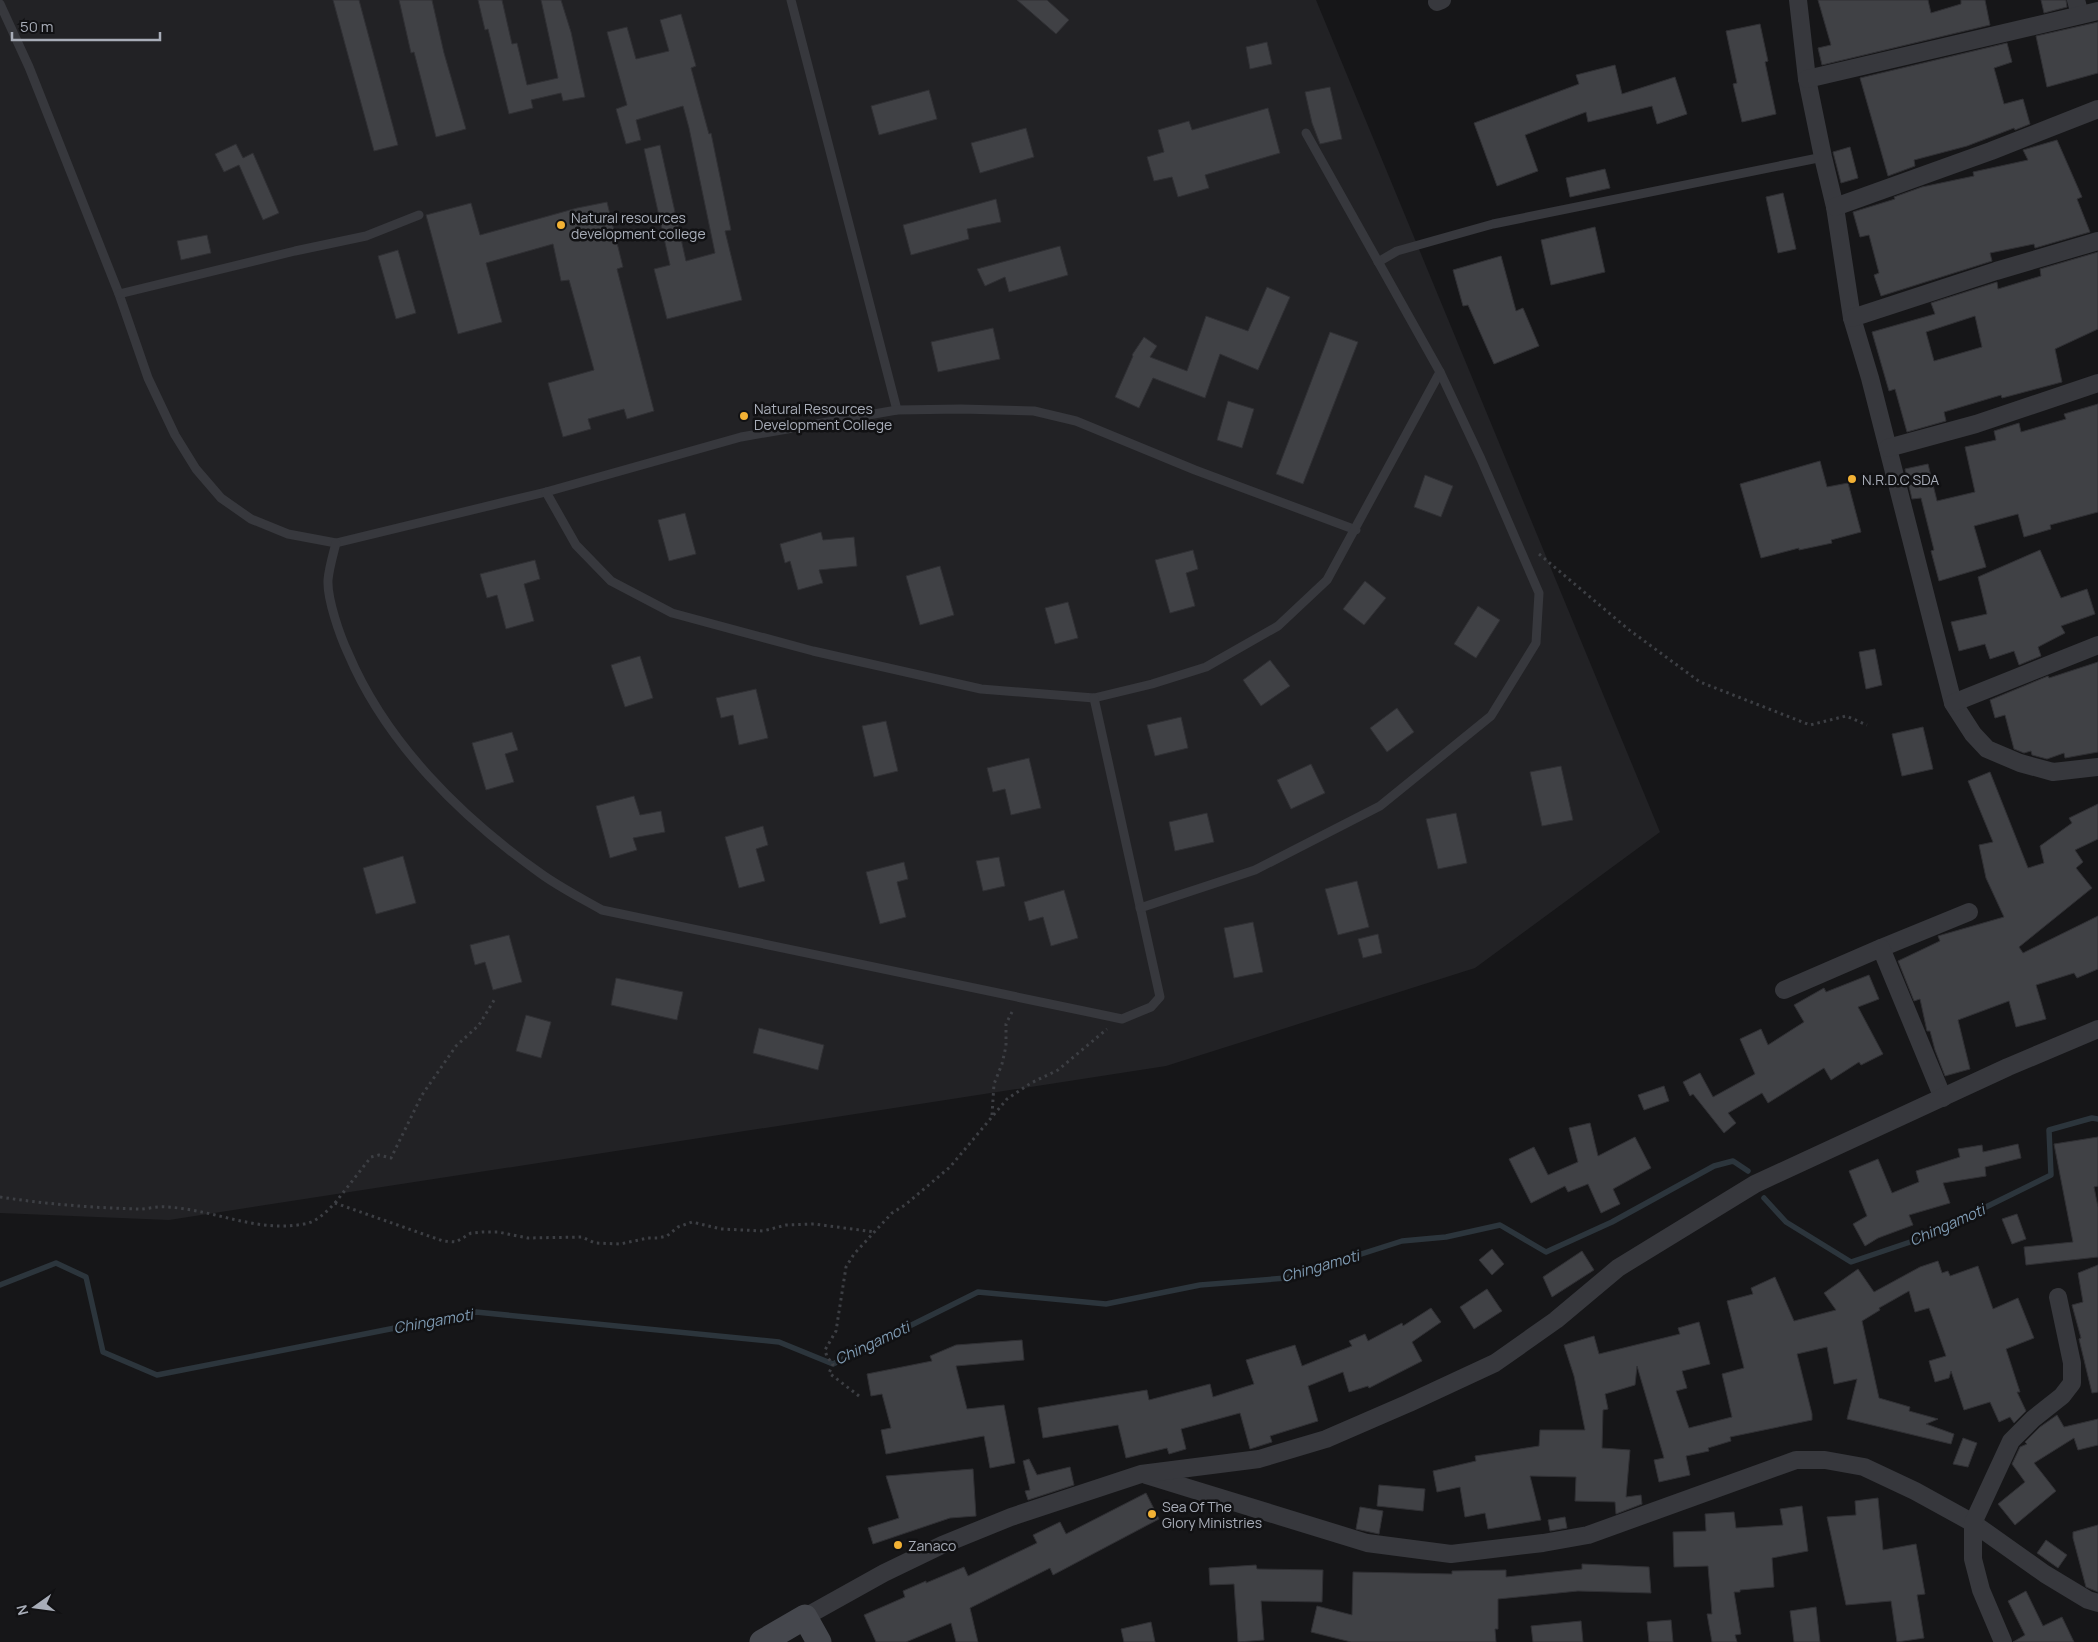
<svg xmlns="http://www.w3.org/2000/svg" width="2098" height="1642" viewBox="0 0 2098 1642" font-family="Manrope,sans-serif">
  <rect width="100%" height="100%" fill="#161618"/>
  <!-- built -->
  <polygon fill="#222225" points="0,0 1316,0 1660,832 1475,968 1166,1066 169,1220 0,1213"/>
  <g fill="none" stroke-linecap="round" stroke-linejoin="round">
    <!-- stream -->
    <g stroke="#2c353c" stroke-width="5.5">
      <polyline points="1764,1198 1786,1222 1851,1262 1925,1237 2051,1175 2049,1130 2092,1118 2098,1119"/>
      <polyline points="0,1285 56,1263 86,1277 103,1352 157,1375 476,1312 779,1342 833,1364 978,1292 1106,1304 1200,1285 1286,1278 1402,1241 1446,1237 1500,1225 1546,1252 1612,1222 1714,1166 1733,1161 1748,1171"/>
    </g>
  </g>
  <!-- building -->
  <g fill="#404145" stroke="#303034" fill-rule="evenodd">
    <polygon points="333,0 359,0 398,145 374,151"/>
    <polygon points="399,0 432,0 444,53 466,129 436,137 414,52 411,53"/>
    <polygon points="478,0 502,0 512,44 517,43 527,85 558,78 541,0 561,0 571,32 585,97 563,101 561,93 531,100 533,108 509,114 488,29 485,30"/>
    <polygon points="1017,0 1047,0 1069,20 1056,34"/>
    <polygon points="1818,0 1928,0 1931,13 1961,4 1961,0 1985,0 1990,25 1822,65 1818,48 1831,45"/>
    <polygon points="2041,0 2066,0 2067,7 2044,13"/>
    <polygon points="681,14 696,66 691,68 709,134 711,133 731,230 725,231 742,300 667,319 654,269 670,265 644,149 660,145 686,261 715,253 689,128 683,106 636,120 641,140 626,144 616,109 627,105 607,32 627,27 636,59 669,51 660,20"/>
    <polygon points="2098,22 2098,73 2047,87 2036,36"/>
    <polygon points="1760,24 1768,61 1765,62 1776,114 1742,122 1733,84 1737,83 1726,31"/>
    <polygon points="1267,42 1272,64 1250,69 1246,47"/>
    <polygon points="2007,43 2012,62 1994,68 2004,104 2023,99 2030,124 2015,130 2014,128 1967,146 1914,160 1915,166 1888,176 1860,78"/>
    <polygon points="1615,65 1622,94 1675,77 1687,114 1657,124 1652,106 1588,122 1586,112 1525,135 1538,171 1497,186 1474,123 1579,84 1576,75"/>
    <polygon points="1330,87 1342,139 1320,144 1312,123 1305,92"/>
    <polygon points="929,90 937,119 879,135 871,106"/>
    <polygon points="1268,108 1280,153 1205,175 1209,188 1178,197 1172,177 1154,181 1147,157 1164,152 1158,130 1189,121 1192,130"/>
    <polygon points="1026,128 1034,157 980,173 971,143"/>
    <polygon points="2057,140 2082,197 2077,199 2090,232 2035,248 2034,244 1990,253 1992,261 1881,296 1874,275 1879,273 1869,235 1860,237 1853,212 1895,199 1894,197 1922,187 1974,176 1973,172 2028,160 2023,150"/>
    <polygon points="236,144 243,158 253,153 279,213 263,220 239,165 224,172 215,154"/>
    <polygon points="1850,147 1858,178 1841,183 1833,152"/>
    <polygon points="1605,169 1610,188 1570,197 1566,178"/>
    <polygon points="1783,193 1796,249 1778,253 1766,197"/>
    <polygon points="996,199 1001,222 967,229 969,239 911,255 903,225"/>
    <polygon points="607,202 623,267 617,269 654,411 627,419 624,409 588,419 591,429 563,437 548,383 594,370 569,280 561,281 553,244 486,263 502,322 458,334 426,215 471,203 480,235 577,208"/>
    <polygon points="1595,227 1605,272 1551,285 1541,240"/>
    <polygon points="207,235 211,253 181,260 177,241"/>
    <polygon points="1060,246 1068,275 1009,292 1005,277 985,286 977,269"/>
    <polygon points="398,250 416,313 396,319 378,256"/>
    <path d="M 2098,252 L 2098,329 L 2055,349 L 2062,382 L 2002,398 L 2001,395 L 1944,412 L 1946,421 L 1907,432 L 1895,389 L 1889,391 L 1872,332 L 1935,314 L 1931,303 L 1997,282 L 1998,289 L 2041,276 L 2040,269 ZM 1975,316 L 1982,347 L 1934,361 L 1926,332 Z"/>
    <polygon points="1501,256 1516,311 1523,308 1539,346 1494,364 1468,305 1463,306 1453,270"/>
    <polygon points="1267,287 1290,297 1258,370 1220,354 1205,398 1153,378 1139,408 1115,397 1133,356 1132,355 1144,337 1157,346 1150,357 1187,371 1206,316 1248,331"/>
    <polygon points="993,328 1000,359 938,372 931,342"/>
    <polygon points="1330,332 1358,342 1303,484 1276,474"/>
    <polygon points="1228,401 1254,409 1242,448 1217,440"/>
    <polygon points="2098,404 2098,512 2050,525 2051,529 2024,537 2018,514 1974,526 1986,567 1939,581 1931,551 1934,550 1921,498 1912,499 1905,469 1928,464 1937,501 1975,492 1965,447 1996,440 1994,431 2019,423 2021,432 2066,419 2064,414"/>
    <polygon points="1820,461 1827,487 1848,483 1861,532 1831,540 1832,543 1799,550 1799,548 1761,558 1740,484"/>
    <polygon points="1425,475 1453,486 1441,517 1414,507"/>
    <polygon points="685,513 696,554 669,561 658,520"/>
    <polygon points="821,532 823,540 854,537 857,566 819,570 823,583 798,590 790,561 785,563 780,544"/>
    <polygon points="1193,550 1198,569 1186,573 1195,606 1170,613 1155,560"/>
    <polygon points="2040,550 2061,598 2087,589 2095,614 2061,626 2065,633 2038,647 2041,656 2019,665 2014,651 1990,659 1985,644 1959,651 1951,622 1987,614 1978,577"/>
    <polygon points="535,560 540,579 524,584 534,621 506,629 497,595 487,598 480,574"/>
    <polygon points="940,566 954,615 920,625 906,576"/>
    <polygon points="1365,581 1386,598 1364,625 1343,609"/>
    <polygon points="1068,602 1078,638 1055,644 1045,608"/>
    <polygon points="1478,606 1500,620 1476,658 1454,644"/>
    <polygon points="1875,649 1882,685 1866,689 1859,652"/>
    <polygon points="640,656 653,698 625,707 611,665"/>
    <polygon points="1270,660 1290,686 1261,706 1243,680"/>
    <polygon points="2098,662 2098,752 2065,758 2064,753 2047,759 2032,755 2031,751 2024,753 2014,749 2005,715 1995,718 1990,700 2048,676 2049,678"/>
    <polygon points="756,689 768,738 739,745 733,715 721,718 716,698"/>
    <polygon points="1397,708 1414,732 1387,752 1370,728"/>
    <polygon points="1181,717 1188,748 1155,756 1147,725"/>
    <polygon points="886,721 898,771 874,777 862,726"/>
    <polygon points="1923,727 1933,769 1902,776 1892,734"/>
    <polygon points="512,732 518,750 505,754 514,782 486,790 472,743"/>
    <polygon points="1029,758 1041,808 1011,815 1005,789 993,792 987,768"/>
    <polygon points="1311,764 1325,793 1291,809 1277,780"/>
    <polygon points="1561,766 1573,820 1542,826 1530,772"/>
    <polygon points="1990,772 2028,868 2044,863 2040,846 2072,823 2069,818 2098,804 2098,839 2075,850 2083,862 2076,868 2092,888 2019,947 2023,953 2098,916 2098,969 2077,978 2074,973 2036,985 2046,1019 2016,1027 2009,1001 1958,1020 1970,1069 1945,1076 1935,1050 1930,1031 1927,1031 1920,999 1914,1001 1898,961 1940,941 1938,936 2004,917 1986,878 1979,845 1993,842 1968,781"/>
    <polygon points="634,796 640,815 661,811 665,832 633,838 637,850 610,858 596,806"/>
    <polygon points="1207,813 1214,842 1175,851 1169,822"/>
    <polygon points="1456,813 1467,863 1438,869 1426,819"/>
    <polygon points="763,826 768,845 756,849 765,881 739,888 725,837"/>
    <polygon points="403,856 416,903 376,914 363,868"/>
    <polygon points="999,857 1005,886 983,891 976,861"/>
    <polygon points="904,862 908,879 897,882 906,917 880,924 866,872"/>
    <polygon points="1357,881 1369,927 1338,935 1325,889"/>
    <polygon points="1064,890 1078,938 1051,946 1043,917 1029,921 1024,902"/>
    <polygon points="1253,922 1263,972 1234,978 1224,928"/>
    <polygon points="1378,934 1382,953 1363,958 1358,939"/>
    <polygon points="509,935 522,982 493,990 485,962 475,965 470,945"/>
    <polygon points="1869,975 1879,999 1858,1007 1883,1054 1861,1065 1859,1062 1831,1080 1824,1068 1768,1103 1762,1093 1728,1113 1736,1123 1724,1133 1693,1094 1690,1096 1683,1082 1700,1073 1713,1097 1755,1074 1740,1039 1761,1029 1768,1045 1804,1022 1794,1005 1824,988 1826,992"/>
    <polygon points="616,978 683,992 677,1020 611,1005"/>
    <polygon points="526,1015 551,1022 541,1058 516,1051"/>
    <polygon points="759,1028 824,1045 818,1070 753,1053"/>
    <polygon points="1664,1086 1669,1101 1644,1110 1638,1095"/>
    <polygon points="1590,1123 1598,1156 1635,1137 1651,1168 1613,1189 1620,1204 1601,1213 1588,1184 1568,1192 1565,1186 1531,1203 1509,1159 1534,1147 1548,1175 1578,1162 1569,1128"/>
    <polygon points="2098,1137 2098,1186 2094,1187 2098,1207 2098,1257 2026,1265 2024,1247 2073,1242 2054,1144"/>
    <polygon points="2018,1144 2021,1158 1985,1167 1986,1176 1943,1183 1950,1203 1909,1215 1913,1225 1878,1238 1865,1246 1853,1224 1867,1216 1849,1171 1878,1159 1892,1193 1919,1182 1916,1171 1960,1157 1958,1149 1982,1145 1983,1152"/>
    <polygon points="2017,1214 2026,1239 2012,1244 2002,1219"/>
    <polygon points="1492,1249 1504,1264 1492,1275 1479,1260"/>
    <polygon points="1582,1251 1594,1270 1552,1297 1543,1277"/>
    <polygon points="1938,1261 1942,1273 1948,1271 1950,1276 1978,1266 1993,1309 2018,1298 2034,1338 2006,1349 2020,1392 2017,1392 2026,1411 2014,1423 2010,1417 1999,1422 1990,1402 1964,1410 1951,1371 1949,1378 1935,1382 1929,1361 1946,1356 1929,1308 1915,1312 1909,1291 1879,1308 1880,1310 1862,1321 1879,1398 1910,1407 1909,1411 1938,1419 1926,1424 1954,1434 1951,1444 1847,1419 1857,1379 1834,1384 1827,1347 1797,1354 1812,1414 1812,1420 1730,1437 1731,1441 1708,1448 1709,1451 1686,1456 1690,1475 1659,1482 1654,1460 1664,1458 1637,1366 1635,1385 1605,1394 1608,1409 1603,1410 1602,1448 1630,1450 1626,1497 1641,1495 1642,1504 1616,1514 1615,1502 1575,1501 1576,1477 1530,1476 1541,1520 1488,1529 1485,1513 1465,1517 1460,1487 1437,1492 1433,1471 1476,1461 1475,1456 1539,1446 1540,1430 1585,1430 1574,1376 1564,1345 1594,1336 1599,1354 1680,1334 1678,1328 1699,1322 1710,1364 1682,1371 1687,1388 1676,1391 1689,1428 1732,1417 1722,1374 1744,1368 1727,1301 1753,1294 1751,1288 1775,1277 1794,1321 1836,1310 1824,1293 1858,1269 1874,1292 1920,1267"/>
    <polygon points="2098,1265 2098,1392 2092,1393 2079,1339 2081,1338 2072,1305 2083,1302 2078,1273"/>
    <polygon points="1487,1289 1502,1311 1474,1329 1460,1307"/>
    <polygon points="1431,1308 1441,1322 1412,1342 1422,1361 1369,1388 1368,1386 1349,1392 1343,1372 1308,1386 1318,1421 1270,1436 1272,1442 1250,1449 1240,1413 1181,1429 1186,1449 1169,1454 1167,1448 1126,1458 1118,1425 1043,1438 1038,1408 1147,1390 1149,1400 1210,1384 1213,1397 1254,1384 1246,1360 1295,1345 1302,1366 1352,1346 1349,1341 1365,1334 1368,1341 1402,1323 1403,1326"/>
    <polygon points="1022,1340 1024,1360 956,1366 967,1409 1004,1405 1015,1463 990,1468 984,1436 886,1454 881,1430 891,1428 882,1394 871,1396 867,1374 932,1361 930,1356 956,1345"/>
    <polygon points="2057,1415 2064,1427 2098,1419 2098,1445 2078,1450 2074,1438 2034,1463 2056,1491 2015,1525 1998,1504 2025,1482 2012,1464 2020,1447 2027,1444 2025,1442 2040,1427"/>
    <polygon points="1963,1438 1977,1443 1968,1467 1953,1464"/>
    <polygon points="1029,1459 1037,1475 1070,1467 1074,1485 1028,1500 1025,1491 1030,1490 1023,1461"/>
    <polygon points="973,1469 976,1516 950,1518 873,1544 868,1528 899,1518 886,1476"/>
    <polygon points="1379,1485 1425,1489 1423,1511 1377,1506"/>
    <polygon points="1146,1493 1159,1519 1053,1575 1050,1568 970,1608 978,1642 956,1642 951,1623 906,1642 876,1642 864,1615 905,1597 903,1591 926,1581 926,1583 964,1567 968,1576 1037,1543 1033,1535 1060,1522 1066,1534"/>
    <polygon points="1878,1498 1883,1550 1916,1544 1925,1594 1917,1595 1924,1638 1897,1642 1891,1601 1846,1605 1827,1517 1856,1515 1855,1501"/>
    <polygon points="1802,1506 1808,1551 1772,1558 1774,1587 1740,1590 1740,1592 1734,1592 1741,1634 1735,1635 1737,1642 1712,1642 1707,1614 1712,1614 1708,1566 1674,1567 1673,1532 1706,1531 1705,1514 1734,1512 1736,1528 1783,1525 1780,1509"/>
    <polygon points="1360,1507 1383,1511 1379,1534 1356,1529"/>
    <polygon points="1565,1517 1567,1528 1550,1531 1548,1520"/>
    <polygon points="2098,1525 2098,1592 2086,1587 2073,1538 2073,1532"/>
    <polygon points="2046,1540 2067,1555 2058,1568 2037,1553"/>
    <polygon points="1582,1564 1649,1567 1651,1593 1578,1591 1498,1599 1498,1629 1495,1629 1496,1642 1351,1642 1311,1632 1317,1606 1352,1615 1353,1572 1452,1574 1452,1571 1506,1570 1506,1577 1582,1569"/>
    <polygon points="1256,1565 1257,1569 1323,1570 1322,1602 1261,1601 1264,1640 1238,1642 1234,1584 1210,1585 1209,1568"/>
    <polygon points="2026,1591 2043,1626 2062,1617 2074,1642 2013,1642 2025,1635 2008,1601"/>
    <polygon points="1816,1607 1820,1642 1794,1642 1790,1611"/>
    <polygon points="1671,1620 1673,1642 1649,1642 1647,1622"/>
    <polygon points="1581,1621 1583,1642 1533,1642 1531,1626"/>
    <polygon points="1151,1622 1155,1642 1124,1642 1121,1629"/>
  </g>
  <g fill="none" stroke-linecap="round" stroke-linejoin="round">
    <!-- path -->
    <g stroke="#3d3f44" stroke-width="3" stroke-dasharray="2.5 4" stroke-linecap="butt">
      <polyline points="1539,554 1628,629 1700,682 1810,725 1846,716 1867,725"/>
      <polyline points="992,1115 994,1084 1002,1064 1006,1046 1006,1024 1013,1010"/>
      <path d="M 0,1197 C 46,1204 93,1208 140,1209 C 148,1209 157,1206 166,1207 C 213,1209 256,1233 304,1224 C 317,1222 326,1212 335,1203 L 443,1241 L 456,1242 L 471,1233 L 483,1232 L 498,1232 L 528,1238 L 582,1237 L 595,1243 L 620,1244 L 648,1238 L 658,1238 L 667,1236 L 678,1227 L 692,1222 L 721,1229 L 763,1231 L 786,1225 L 814,1224 L 875,1232"/>
      <polyline points="335,1203 371,1157 379,1155 391,1158 422,1095 456,1046 479,1025 496,997"/>
      <polyline points="859,1396 829,1373 833,1364 827,1357 825,1350 836,1331 846,1267 854,1254 892,1213 905,1205 950,1167 1007,1099 1031,1083 1058,1070 1107,1029"/>
    </g>
    <!-- service -->
    <g stroke="#37383d" stroke-width="9">
      <polyline points="791,0 897,410"/>
      <polyline points="0,4 29,67 119,294 148,378 175,435 196,469 221,498 251,519 288,534 336,543 546,492 741,437 897,410 961,409 1034,411 1076,421 1195,470 1356,530"/>
      <polyline points="1378,262 1397,251 1493,224 1823,157"/>
      <polyline points="119,294 295,251 366,236 419,215"/>
      <polyline points="546,492 576,545 611,581 672,613 813,651 981,689 1094,698 1152,684 1206,667 1278,626 1327,580 1440,372"/>
      <path d="M 336,543 C 333,555 329,568 328,580 C 327,599 340,636 348,653 C 386,743 461,817 540,873 C 559,887 581,898 602,910 L 1122,1019 L 1151,1007 L 1160,997 L 1094,698"/>
      <polyline points="1140,908 1255,870 1380,806 1491,716 1536,643 1539,593 1481,459 1440,372 1306,133"/>
    </g>
    <!-- minor -->
    <g stroke="#37383d" stroke-width="18">
      <polyline points="1798,0 1807,79 1823,157 1835,207 1852,318 1870,378 1953,703 1973,734 1987,749 2020,763 2053,772 2098,767"/>
      <polyline points="2076,0 2080,15"/>
      <polyline points="1437,2 1442,0"/>
      <polyline points="1807,79 2098,11"/>
      <polyline points="1835,207 1991,151 2098,109"/>
      <polyline points="1852,318 1996,271 2098,241"/>
      <polyline points="1888,448 1976,424 2098,383"/>
      <polyline points="1953,703 2098,645"/>
      <polyline points="1881,948 1969,912"/>
      <polyline points="1784,990 1881,948 1943,1098"/>
      <polyline points="1146,1475 1367,1543 1451,1554 1543,1543 1588,1535 1796,1460 1825,1460 1864,1467 1915,1491 1973,1523 2045,1574 2088,1600 2098,1603"/>
      <polyline points="805,1617 884,1573 942,1545 1011,1517 1141,1474 1259,1459 1326,1439 1409,1403 1495,1363 1556,1320 1618,1268 1755,1184 2008,1067 2098,1029"/>
      <polyline points="2003,1642 1981,1590 1973,1559 1973,1523 2011,1441 2033,1419 2062,1396 2072,1383 2072,1363 2058,1297"/>
    </g>
    <!-- secondary -->
    <polyline stroke="#45474d" stroke-width="25" points="762,1642 805,1617 819,1642"/>
  </g>
  <!-- markers -->
  <g fill="#f2b134" stroke="#111113" stroke-width="2">
    <circle cx="561" cy="225" r="5"/>
    <circle cx="744" cy="416" r="5"/>
    <circle cx="1852" cy="479" r="5"/>
    <circle cx="1152" cy="1514" r="5"/>
    <circle cx="898" cy="1545" r="5"/>
  </g>
  <g text-anchor="middle" dominant-baseline="central" stroke-width="5" stroke-linejoin="round" paint-order="stroke">
    <!-- poi labels -->
    <g font-size="14" fill="#a8adb8" stroke="#111113" text-anchor="start">
      <text x="571" y="217">Natural resources<tspan x="571" dy="16">development college</tspan></text>
      <text x="754" y="408">Natural Resources<tspan x="754" dy="16">Development College</tspan></text>
      <text x="1862" y="479">N.R.D.C SDA</text>
      <text x="1162" y="1506">Sea Of The<tspan x="1162" dy="16">Glory Ministries</tspan></text>
      <text x="908" y="1545">Zanaco</text>
    </g>
    <!-- water labels -->
    <g font-size="15" font-style="italic" fill="#7f9bb3" stroke="#111113">
      <text transform="translate(1947 1225) rotate(-24)">Chingamoti</text>
      <text transform="translate(1320 1266) rotate(-16)">Chingamoti</text>
      <text transform="translate(433 1321) rotate(-10)">Chingamoti</text>
      <text transform="translate(872 1343) rotate(-25)">Chingamoti</text>
    </g>
  </g>
  <!-- north arrow -->
  <g transform="translate(35 1607) rotate(256)" stroke="#111113" stroke-width="4" paint-order="stroke">
  <path d="M0-4L9 19L0 12L-9 19Z" fill="#a8adb8"/>
  <text y="-8" font-size="14" font-weight="bold" text-anchor="middle" fill="#a8adb8">N</text>
  </g>
  <!-- scale -->
  <path d="M12 32v8h148v-8" fill="none" stroke="#a8adb8" stroke-width="2.5"/>
  <text x="20" y="32" font-size="15" fill="#a8adb8" stroke="#111113" stroke-width="4" paint-order="stroke">50 m</text>
</svg>
